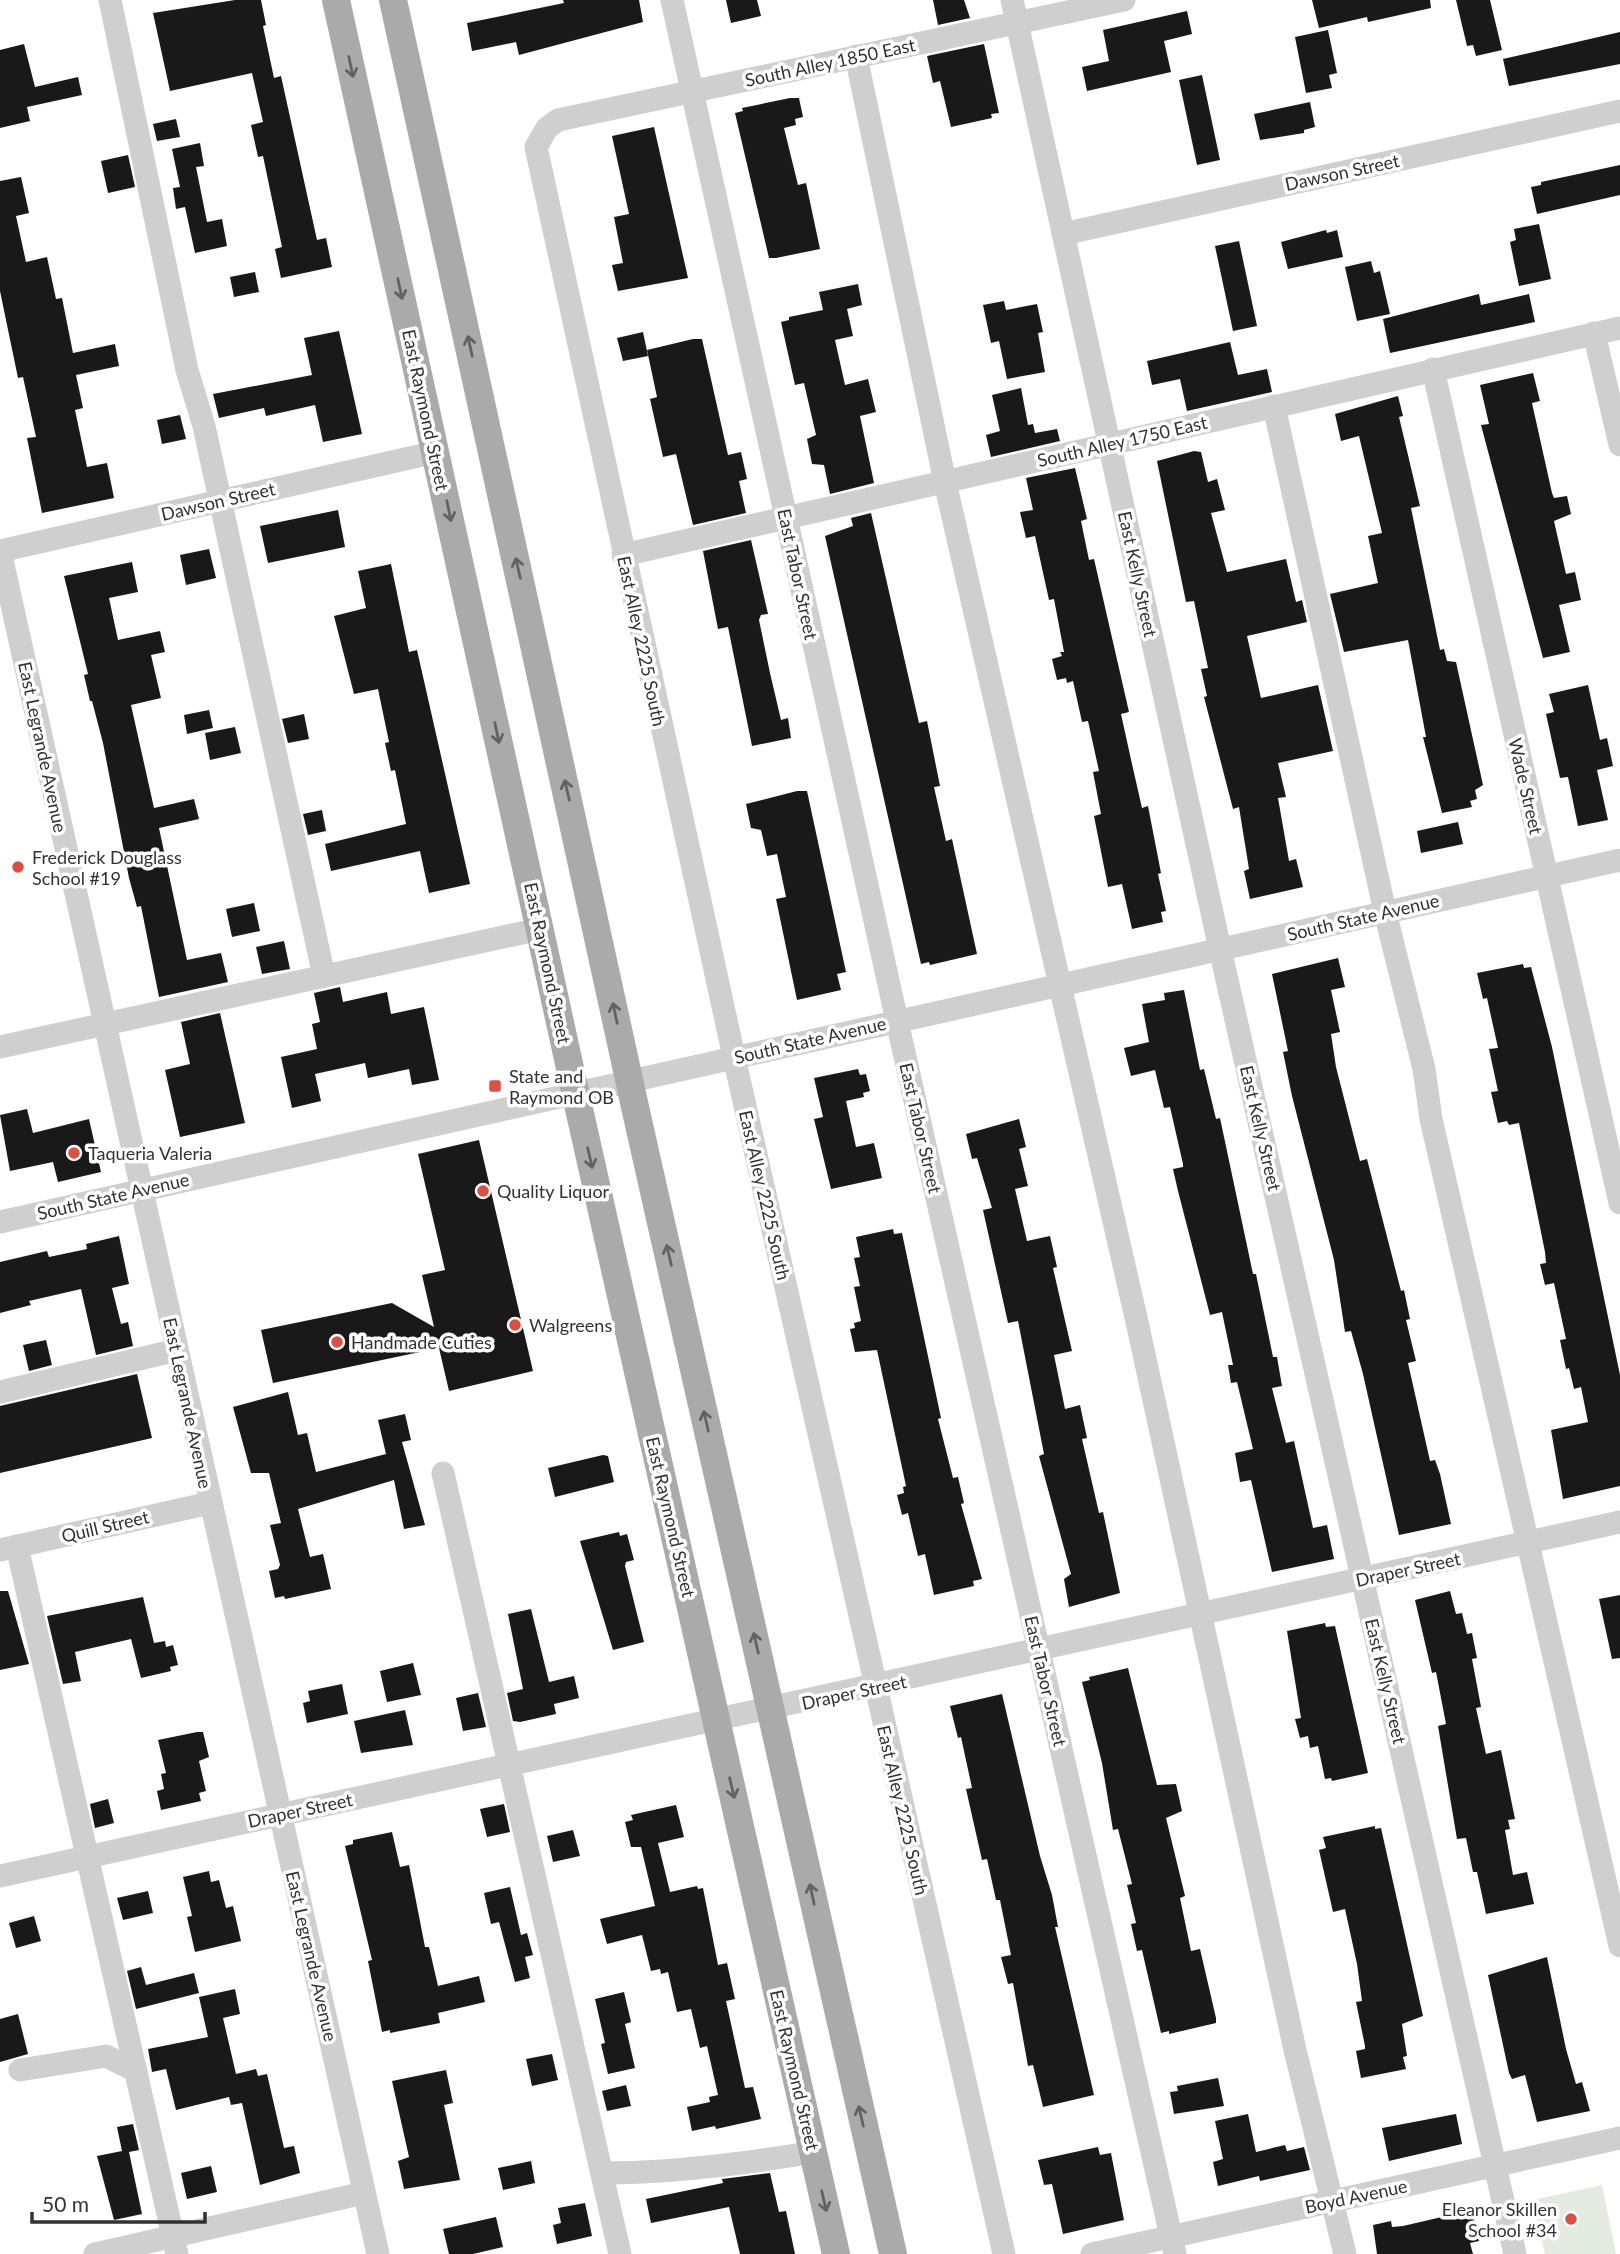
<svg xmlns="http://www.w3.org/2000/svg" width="1620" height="2254" viewBox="0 0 1620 2254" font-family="Lato,sans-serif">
  <rect width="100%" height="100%" fill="#fff"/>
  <!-- green -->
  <polygon fill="#e3eadf" points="1602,2185 1616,2254 1545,2254 1533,2200"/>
  <!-- building -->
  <g fill="#191919">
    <polygon points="235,0 261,0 266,25 263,26 274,78 281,76 317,240 326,238 332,267 281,278 275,249 282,247 263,156 258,157 251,125 263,122 252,73 170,91 153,13"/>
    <polygon points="563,0 639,0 643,22 519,55 516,42 472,51 467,23 564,3"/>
    <polygon points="726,0 757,0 761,16 731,23"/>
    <polygon points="933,0 964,0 970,18 938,25"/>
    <polygon points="1312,0 1430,0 1431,8 1368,22 1367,17 1319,28"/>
    <polygon points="1456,0 1490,0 1502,50 1476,56 1473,45 1467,46"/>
    <polygon points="1187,11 1192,34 1164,41 1171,72 1087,91 1082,67 1109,61 1103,30"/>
    <polygon points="1328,30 1337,73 1329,75 1332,88 1306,93 1295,37"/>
    <polygon points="1620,32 1620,64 1509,86 1503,59"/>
    <polygon points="24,44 35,87 78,77 82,95 27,107 30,121 0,128 0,50"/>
    <polygon points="984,44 999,113 991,114 992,118 951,127 940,81 933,83 927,56"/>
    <polygon points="1202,75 1220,160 1197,165 1179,80"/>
    <polygon points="790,98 799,98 803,117 795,119 796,125 784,128 798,185 806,183 820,249 776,258 769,258 735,113 743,111 742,108"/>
    <polygon points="1310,102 1315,127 1304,130 1304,133 1260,140 1254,114"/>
    <polygon points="176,119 180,137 157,141 153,124"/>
    <polygon points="654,127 688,278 618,291 612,265 623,263 614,217 629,214 612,136"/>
    <polygon points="200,143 204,166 196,167 207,222 222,219 227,246 195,253 185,207 176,209 173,188 180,187 172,149"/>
    <polygon points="128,155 135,187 108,193 101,161"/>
    <polygon points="1620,165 1620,195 1537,214 1531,187 1541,185 1541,182"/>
    <polygon points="21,177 29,213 16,216 26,262 47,257 56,299 62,298 73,353 115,344 119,366 76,375 83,408 75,410 87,467 107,463 114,498 42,513 27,438 36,437 23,377 18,378 0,291 0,181"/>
    <polygon points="1539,224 1551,279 1519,286 1510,242 1516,240 1514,229"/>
    <polygon points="1326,230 1327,233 1337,230 1343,257 1288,269 1281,242"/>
    <polygon points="1239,241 1257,326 1233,331 1215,246"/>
    <polygon points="1371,261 1374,273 1380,271 1390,314 1357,321 1345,267"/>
    <polygon points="255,272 259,292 234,297 230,277"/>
    <polygon points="858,284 862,305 847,309 853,336 835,340 845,385 868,379 876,412 860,416 874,483 830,494 824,465 812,464 807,439 816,435 804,383 795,385 781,322 789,320 789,317 823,310 819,292"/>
    <polygon points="1479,294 1481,305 1529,294 1535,322 1390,353 1383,319"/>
    <polygon points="1004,301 1006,310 1037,304 1043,332 1038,333 1045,372 1007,379 999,341 991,343 983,305"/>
    <polygon points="339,331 362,434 323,442 315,405 266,416 264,408 219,418 213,394 312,375 304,338"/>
    <polygon points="643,332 648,356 623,361 617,338"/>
    <polygon points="693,339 702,339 728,455 741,452 747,479 739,481 746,513 693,525 676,454 663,457 650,399 657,397 647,350"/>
    <polygon points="1230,342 1238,375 1267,369 1272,392 1187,411 1180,379 1152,385 1147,361"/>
    <polygon points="1533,373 1540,401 1532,403 1552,493 1554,498 1567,496 1571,514 1554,521 1566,574 1575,572 1581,600 1559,605 1570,652 1543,658 1481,425 1489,424 1480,385"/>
    <polygon points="1021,388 1028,425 1033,424 1035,433 1057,429 1060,441 991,457 986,435 1000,431 992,395"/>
    <polygon points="1398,396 1403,416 1399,417 1420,506 1411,508 1440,650 1444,649 1447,661 1456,662 1483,785 1475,790 1477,799 1470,801 1472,807 1442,813 1423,737 1426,737 1408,640 1344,652 1330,594 1378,583 1368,536 1382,533 1359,436 1341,441 1335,414"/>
    <polygon points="180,415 186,439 162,444 157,420"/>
    <polygon points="1194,451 1201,452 1208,482 1217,479 1225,510 1211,513 1227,572 1286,559 1296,602 1302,600 1307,622 1247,636 1261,698 1318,685 1333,751 1278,763 1286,797 1278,798 1289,861 1296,859 1303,887 1250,899 1244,871 1249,869 1239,807 1233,809 1204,697 1207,696 1201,669 1208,668 1194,601 1186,602 1157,461"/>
    <polygon points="1075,468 1087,519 1081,521 1089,560 1094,559 1129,712 1121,714 1132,764 1142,808 1148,806 1161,873 1158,874 1166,911 1161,912 1163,922 1132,929 1122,884 1108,887 1094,816 1101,814 1093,772 1099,771 1088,721 1082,722 1073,681 1067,683 1066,678 1057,680 1052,659 1062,656 1060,652 1064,652 1054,599 1049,600 1035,536 1026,538 1020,512 1033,510 1026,478"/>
    <polygon points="338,510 345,547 268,563 260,526"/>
    <polygon points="871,513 919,723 927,721 940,786 934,787 946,841 952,839 977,954 930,965 929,962 921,964 825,536 853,526 851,518"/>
    <polygon points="751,540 768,614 761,615 759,620 770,673 781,720 788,718 791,738 752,746 728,627 718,629 703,551"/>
    <polygon points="209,549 216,578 186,585 180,555"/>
    <polygon points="132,562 138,592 109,598 118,640 160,631 165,652 151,655 161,698 131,705 154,808 194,799 199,819 159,828 187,960 221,953 228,982 159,997 141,906 137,907 129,878 103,743 92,701 90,701 84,675 88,674 64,576"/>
    <polygon points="391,564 409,652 417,650 470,884 429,893 420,851 331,871 325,844 406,824 395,770 391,771 385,743 389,742 378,689 354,694 334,616 366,608 358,571"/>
    <polygon points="1588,685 1600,740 1607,738 1613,766 1597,770 1608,820 1578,826 1568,777 1560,778 1546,714 1554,712 1549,694"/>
    <polygon points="209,710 213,728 187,734 184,715"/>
    <polygon points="304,714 309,739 288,743 282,719"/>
    <polygon points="235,727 241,753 210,760 205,733"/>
    <polygon points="797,791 807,791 846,972 837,974 841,990 797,1000 776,899 786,897 777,854 767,856 761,830 751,828 746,804"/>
    <polygon points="322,810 326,831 308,835 303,814"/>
    <polygon points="1458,822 1463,844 1421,853 1417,831"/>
    <polygon points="254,903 260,931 232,937 226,909"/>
    <polygon points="284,941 290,969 262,974 256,947"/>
    <polygon points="1338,958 1345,987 1331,990 1340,1032 1331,1034 1336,1067 1360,1161 1367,1159 1401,1291 1404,1290 1410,1319 1406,1320 1416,1361 1408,1363 1430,1461 1435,1460 1440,1474 1451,1524 1399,1535 1363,1374 1351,1331 1345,1332 1334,1260 1292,1096 1283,1052 1288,1051 1272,974"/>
    <polygon points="1523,964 1524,968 1531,967 1552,1047 1620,1375 1620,1486 1563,1499 1551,1430 1588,1422 1581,1387 1574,1389 1569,1368 1566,1369 1560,1340 1566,1339 1554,1283 1545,1285 1540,1264 1546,1263 1545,1252 1519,1123 1509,1125 1507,1121 1498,1123 1491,1092 1498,1091 1489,1049 1498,1048 1487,998 1483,999 1477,973"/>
    <polygon points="340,987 343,1002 387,992 391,1014 424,1007 439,1080 412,1085 409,1069 368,1078 365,1063 315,1074 321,1101 292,1108 281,1057 317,1049 312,1024 320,1022 314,993"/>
    <polygon points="1184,990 1200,1070 1204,1069 1216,1119 1220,1118 1253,1274 1256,1274 1273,1357 1277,1357 1282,1386 1272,1388 1286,1443 1294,1441 1313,1528 1327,1525 1334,1559 1272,1572 1251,1480 1240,1482 1235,1453 1253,1449 1237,1382 1231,1383 1228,1365 1233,1365 1222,1312 1210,1315 1178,1191 1173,1169 1183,1167 1183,1164 1170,1107 1164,1108 1155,1070 1131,1076 1124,1048 1149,1042 1142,1004 1165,1000 1164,993"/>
    <polygon points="220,1013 245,1123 180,1137 165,1070 190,1064 181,1022"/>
    <polygon points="858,1069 860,1075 866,1074 870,1091 863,1093 864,1097 846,1101 856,1147 874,1143 882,1178 831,1189 814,1119 823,1117 814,1078"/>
    <polygon points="27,1109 33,1133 89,1119 101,1172 58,1182 53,1162 10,1171 0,1115"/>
    <polygon points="1019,1119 1026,1147 1019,1149 1028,1186 1015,1189 1027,1241 1050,1236 1057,1267 1053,1268 1072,1351 1054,1355 1065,1409 1080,1405 1087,1438 1082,1439 1099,1513 1103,1512 1120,1593 1069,1607 1064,1579 1071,1574 1039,1456 1044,1454 1018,1321 1008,1323 983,1210 992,1208 977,1158 972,1159 966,1134"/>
    <polygon points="479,1140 533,1371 449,1391 439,1348 273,1383 261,1330 392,1303 434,1327 422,1275 445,1270 418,1154"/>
    <polygon points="893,1229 894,1234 902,1233 941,1418 938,1419 953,1478 958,1477 964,1503 961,1504 982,1579 973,1581 974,1586 934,1595 925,1554 918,1556 908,1513 902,1515 897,1495 904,1493 903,1487 906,1486 877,1350 855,1352 850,1329 855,1328 854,1323 861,1321 854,1287 860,1286 854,1258 860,1257 856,1237"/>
    <polygon points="119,1236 129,1284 112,1288 121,1324 128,1322 133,1346 96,1355 81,1289 29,1301 31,1305 0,1313 0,1262 47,1251 49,1257 87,1249 86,1244"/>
    <polygon points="46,1340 52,1365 29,1371 23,1345"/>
    <polygon points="137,1374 152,1438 0,1473 0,1406"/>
    <polygon points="288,1392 298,1435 307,1433 316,1472 386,1454 378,1420 405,1414 411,1440 402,1442 425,1525 404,1529 394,1480 298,1509 310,1557 323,1554 331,1589 285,1599 284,1596 275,1598 269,1571 278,1569 280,1565 270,1525 281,1523 269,1473 251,1473 233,1407"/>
    <polygon points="603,1455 608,1456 614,1482 555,1497 548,1468"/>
    <polygon points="619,1532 620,1536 627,1534 634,1560 626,1562 625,1566 644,1642 613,1650 580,1541"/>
    <polygon points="0,1591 8,1591 29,1664 0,1670"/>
    <polygon points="1450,1591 1456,1614 1462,1613 1467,1634 1472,1633 1477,1658 1472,1659 1481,1707 1476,1708 1486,1754 1501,1750 1515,1819 1508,1820 1510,1829 1505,1830 1513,1875 1527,1872 1534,1904 1486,1914 1477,1872 1473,1872 1466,1838 1457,1839 1438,1726 1446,1724 1436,1672 1432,1673 1415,1600"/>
    <polygon points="1620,1595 1620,1658 1612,1659 1599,1599"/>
    <polygon points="143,1597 154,1643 165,1641 166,1647 173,1645 178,1665 170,1667 171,1671 141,1678 131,1639 75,1652 81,1681 63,1684 47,1616"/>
    <polygon points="531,1609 549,1682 574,1676 579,1698 554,1704 556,1714 520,1722 513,1721 507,1693 523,1689 508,1614"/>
    <polygon points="1325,1623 1326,1627 1335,1626 1368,1773 1332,1781 1331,1778 1325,1779 1318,1746 1310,1748 1308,1736 1300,1738 1295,1719 1301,1718 1287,1631"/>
    <polygon points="413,1663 421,1695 387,1702 380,1671"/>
    <polygon points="1128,1668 1157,1785 1176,1784 1182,1811 1166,1818 1185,1896 1180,1898 1191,1951 1200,1949 1216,2018 1216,2023 1169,2034 1169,2031 1161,2033 1142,1950 1137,1951 1131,1924 1136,1923 1127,1885 1132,1884 1118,1829 1113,1830 1102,1763 1082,1682 1090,1680 1089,1677"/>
    <polygon points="342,1684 348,1714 307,1723 303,1703 310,1701 308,1691"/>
    <polygon points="478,1693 486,1727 463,1731 456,1698"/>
    <polygon points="1002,1694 1040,1856 1052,1895 1058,1927 1055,1927 1094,2095 1043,2107 1033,2065 1028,2066 1013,1983 1008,1984 1001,1957 1011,1955 1000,1900 996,1900 987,1859 982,1860 966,1789 972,1788 961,1737 958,1738 950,1706"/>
    <polygon points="405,1710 413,1745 361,1753 354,1721"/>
    <polygon points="197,1732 203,1732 209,1757 199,1761 206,1791 199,1793 201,1801 161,1810 157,1791 164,1789 161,1774 166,1773 158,1740"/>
    <polygon points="108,1799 114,1823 95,1828 90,1804"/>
    <polygon points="504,1804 510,1832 487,1837 480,1809"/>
    <polygon points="676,1805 684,1837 658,1843 670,1892 697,1886 698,1889 703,1888 718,1965 727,1963 735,1999 726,2001 745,2088 753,2087 761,2119 716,2129 715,2126 692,2131 687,2107 710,2102 709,2097 718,2095 707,2046 700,2048 691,2009 677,2012 668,1972 661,1974 660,1969 651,1971 642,1935 607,1944 600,1919 655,1906 641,1847 631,1847 625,1822 633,1820 631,1815"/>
    <polygon points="1375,1826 1375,1829 1381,1828 1423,2016 1402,2024 1407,2056 1403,2057 1406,2069 1361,2078 1356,2051 1365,2049 1365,2046 1356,2002 1362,2001 1357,1964 1345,1909 1333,1912 1319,1850 1326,1848 1323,1837"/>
    <polygon points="573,1830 580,1856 553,1862 547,1836"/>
    <polygon points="392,1832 400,1867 409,1865 425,1947 429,1947 438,1986 479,1976 485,2002 438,2013 440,2023 390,2033 390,2030 382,2032 368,1961 372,1960 345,1846 353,1844 353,1840"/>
    <polygon points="209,1871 211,1882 219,1880 226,1908 233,1906 241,1941 195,1952 187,1917 192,1916 183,1877"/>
    <polygon points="510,1887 521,1935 527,1933 533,1955 525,1957 530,1978 515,1982 499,1922 491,1924 484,1893"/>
    <polygon points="148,1891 153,1913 123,1920 117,1898"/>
    <polygon points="34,1916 41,1941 16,1948 9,1923"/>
    <polygon points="1547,1957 1566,2049 1576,2084 1582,2082 1590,2111 1537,2122 1525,2075 1512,2079 1509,2073 1488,1975"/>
    <polygon points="141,1967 146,1985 194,1973 199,1993 136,2009 127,1971"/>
    <polygon points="235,1989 240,2014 223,2018 236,2074 256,2069 258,2076 267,2074 284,2148 294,2146 300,2173 260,2185 242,2103 231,2105 229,2097 176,2110 166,2069 152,2072 148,2049 208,2037 199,1997"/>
    <polygon points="624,1992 631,2022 625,2024 635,2068 608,2074 601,2044 605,2043 595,1999"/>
    <polygon points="18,2014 28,2054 0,2062 0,2019"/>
    <polygon points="552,2054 558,2080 532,2086 526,2059"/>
    <polygon points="446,2070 453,2103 444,2105 460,2180 404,2189 398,2161 409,2157 392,2081"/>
    <polygon points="1218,2078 1224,2106 1174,2114 1170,2092 1178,2091 1177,2086"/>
    <polygon points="626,2085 631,2106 607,2111 602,2091"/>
    <polygon points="1248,2114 1256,2152 1285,2145 1287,2151 1304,2147 1310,2170 1260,2181 1259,2176 1218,2186 1213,2162 1223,2159 1215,2121"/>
    <polygon points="1456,2114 1462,2144 1389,2161 1382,2128"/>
    <polygon points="133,2124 139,2150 129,2152 142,2214 114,2220 97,2156 122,2151 117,2127"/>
    <polygon points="1098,2147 1100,2155 1111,2153 1124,2220 1063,2234 1052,2184 1044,2185 1038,2160"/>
    <polygon points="531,2161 535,2183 503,2190 498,2168"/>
    <polygon points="211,2166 217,2192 187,2199 181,2173"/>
    <polygon points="770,2173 779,2212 786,2211 795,2254 740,2254 729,2207 651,2223 646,2199 723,2183 722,2179"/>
    <polygon points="585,2203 592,2236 557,2244 553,2225 561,2223 558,2208"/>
    <polygon points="1472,2210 1479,2241 1470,2243 1473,2254 1377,2254 1373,2225 1391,2221 1392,2227 1403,2226"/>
    <polygon points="496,2217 503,2247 473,2254 449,2254 443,2229"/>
  </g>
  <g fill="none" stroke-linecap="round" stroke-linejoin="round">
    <!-- minor -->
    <g stroke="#cfcfcf" stroke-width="23">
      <polyline points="110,0 187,370 204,426 324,976"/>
      <polyline points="672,0 897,1021 1175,2254"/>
      <polyline points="1012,0 1220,949 1515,2254"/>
      <polyline points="856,56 945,482 1137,1322 1295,2050 1345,2254"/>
      <polyline points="1063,234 1620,111"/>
      <polyline points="1594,333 1620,445"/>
      <polyline points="1433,369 1620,1203"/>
      <polyline points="1274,406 1385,912 1424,1069 1431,1119 1620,1946"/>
      <polyline points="0,551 378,2254"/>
      <polyline points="0,551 436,452"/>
      <polyline points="623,555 1620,328"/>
      <polyline points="0,1047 540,929"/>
      <polyline points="0,1222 1620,860"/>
      <polyline points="0,1392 177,1350"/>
      <polyline points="443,1473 620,2254"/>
      <polyline points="17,1546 177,2254"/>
      <polyline points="0,1550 210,1503"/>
      <polyline points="0,1876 1620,1522"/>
      <polyline points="20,2070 106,2056 136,2071"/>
      <path d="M 602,2173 C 673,2173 743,2164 814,2152"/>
      <polyline points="95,2254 364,2193"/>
      <polyline points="1004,2254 734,1057 536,147 547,128 558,120 1124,0"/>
      <polyline points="1092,2254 1620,2138"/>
    </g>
    <!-- major -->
    <g stroke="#aaa" stroke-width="28">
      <polyline points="336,0 575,1091 836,2254"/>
      <polyline points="393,0 635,1107 893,2254"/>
    </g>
  </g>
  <!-- one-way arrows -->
  <defs><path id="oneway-shaft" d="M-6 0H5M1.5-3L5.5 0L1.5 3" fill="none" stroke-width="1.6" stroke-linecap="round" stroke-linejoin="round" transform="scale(1.75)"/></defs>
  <g stroke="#626262">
    <use href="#oneway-shaft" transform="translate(351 67) rotate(78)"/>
    <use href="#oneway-shaft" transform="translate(400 289) rotate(78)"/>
    <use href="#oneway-shaft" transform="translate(470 346) rotate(-102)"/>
    <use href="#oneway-shaft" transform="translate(449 511) rotate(78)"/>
    <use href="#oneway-shaft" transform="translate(518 568) rotate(-103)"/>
    <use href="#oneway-shaft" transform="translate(497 733) rotate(78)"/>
    <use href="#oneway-shaft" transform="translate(567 790) rotate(-103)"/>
    <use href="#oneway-shaft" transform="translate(615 1013) rotate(-102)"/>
    <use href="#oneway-shaft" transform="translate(590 1158) rotate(77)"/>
    <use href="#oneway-shaft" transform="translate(669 1255) rotate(-103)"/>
    <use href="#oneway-shaft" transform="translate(706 1421) rotate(-103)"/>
    <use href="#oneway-shaft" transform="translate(756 1643) rotate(-103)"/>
    <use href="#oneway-shaft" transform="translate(732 1788) rotate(77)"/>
    <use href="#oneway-shaft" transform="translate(812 1894) rotate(-102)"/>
    <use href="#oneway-shaft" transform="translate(861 2116) rotate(-103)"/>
    <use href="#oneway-shaft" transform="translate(824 2201) rotate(77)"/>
  </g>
  <!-- markers -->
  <g fill="#db5042" stroke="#fff" stroke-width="2.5">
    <circle cx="18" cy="867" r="7"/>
    <rect x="488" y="1079" width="14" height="14" rx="3.5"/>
    <circle cx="74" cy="1153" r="7"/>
    <circle cx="483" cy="1191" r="7"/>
    <circle cx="515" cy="1325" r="7"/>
    <circle cx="337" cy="1342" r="7"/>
    <circle cx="1571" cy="2219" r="7"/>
  </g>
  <g text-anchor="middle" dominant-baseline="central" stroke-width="7" stroke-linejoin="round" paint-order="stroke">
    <!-- street labels -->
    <g font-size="18" fill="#323232" stroke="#fff">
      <text transform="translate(830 62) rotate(-12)">South Alley 1850 East</text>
      <text transform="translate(1342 172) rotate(-12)">Dawson Street</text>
      <text transform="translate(426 410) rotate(78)">East Raymond Street</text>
      <text transform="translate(1122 441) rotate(-13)">South Alley 1750 East</text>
      <text transform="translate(218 501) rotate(-13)">Dawson Street</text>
      <text transform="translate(798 574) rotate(78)">East Tabor Street</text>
      <text transform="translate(1138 574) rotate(78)">East Kelly Street</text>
      <text transform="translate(642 641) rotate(78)">East Alley 2225 South</text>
      <text transform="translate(43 747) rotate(78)">East Legrande Avenue</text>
      <text transform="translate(1526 786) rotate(77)">Wade Street</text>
      <text transform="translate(1363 917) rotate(-13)">South State Avenue</text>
      <text transform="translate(548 963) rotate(78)">East Raymond Street</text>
      <text transform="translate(810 1040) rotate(-13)">South State Avenue</text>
      <text transform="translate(921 1128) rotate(77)">East Tabor Street</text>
      <text transform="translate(1261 1128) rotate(77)">East Kelly Street</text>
      <text transform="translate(765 1195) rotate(77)">East Alley 2225 South</text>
      <text transform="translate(113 1196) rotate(-13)">South State Avenue</text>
      <text transform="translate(188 1403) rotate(78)">East Legrande Avenue</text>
      <text transform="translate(671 1517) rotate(77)">East Raymond Street</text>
      <text transform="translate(105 1526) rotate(-13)">Quill Street</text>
      <text transform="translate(1408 1569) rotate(-12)">Draper Street</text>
      <text transform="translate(1046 1681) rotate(77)">East Tabor Street</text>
      <text transform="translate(1386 1681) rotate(77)">East Kelly Street</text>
      <text transform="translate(854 1692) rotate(-12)">Draper Street</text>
      <text transform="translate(300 1810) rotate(-12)">Draper Street</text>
      <text transform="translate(903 1810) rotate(77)">East Alley 2225 South</text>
      <text transform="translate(312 1956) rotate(77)">East Legrande Avenue</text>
      <text transform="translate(795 2070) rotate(77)">East Raymond Street</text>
      <text transform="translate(1356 2196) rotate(-12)">Boyd Avenue</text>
    </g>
    <!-- poi labels -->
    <g font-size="18" fill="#323232" stroke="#fff" text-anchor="start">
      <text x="32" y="857">Frederick Douglass<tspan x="32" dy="21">School #19</tspan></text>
      <text x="509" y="1076">State and<tspan x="509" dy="21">Raymond OB</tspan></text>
      <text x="88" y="1153">Taqueria Valeria</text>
      <text x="497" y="1191">Quality Liquor</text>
      <text x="529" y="1325">Walgreens</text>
      <text x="351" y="1342">Handmade Cuties</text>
      <text x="1557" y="2209" text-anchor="end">Eleanor Skillen<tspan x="1557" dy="21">School #34</tspan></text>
    </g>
  </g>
  <!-- scale -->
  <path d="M32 2212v10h173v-10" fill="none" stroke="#323232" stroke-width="3.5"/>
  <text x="42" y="2212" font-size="21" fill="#323232" stroke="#ffffff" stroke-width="5" paint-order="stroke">50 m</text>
</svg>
